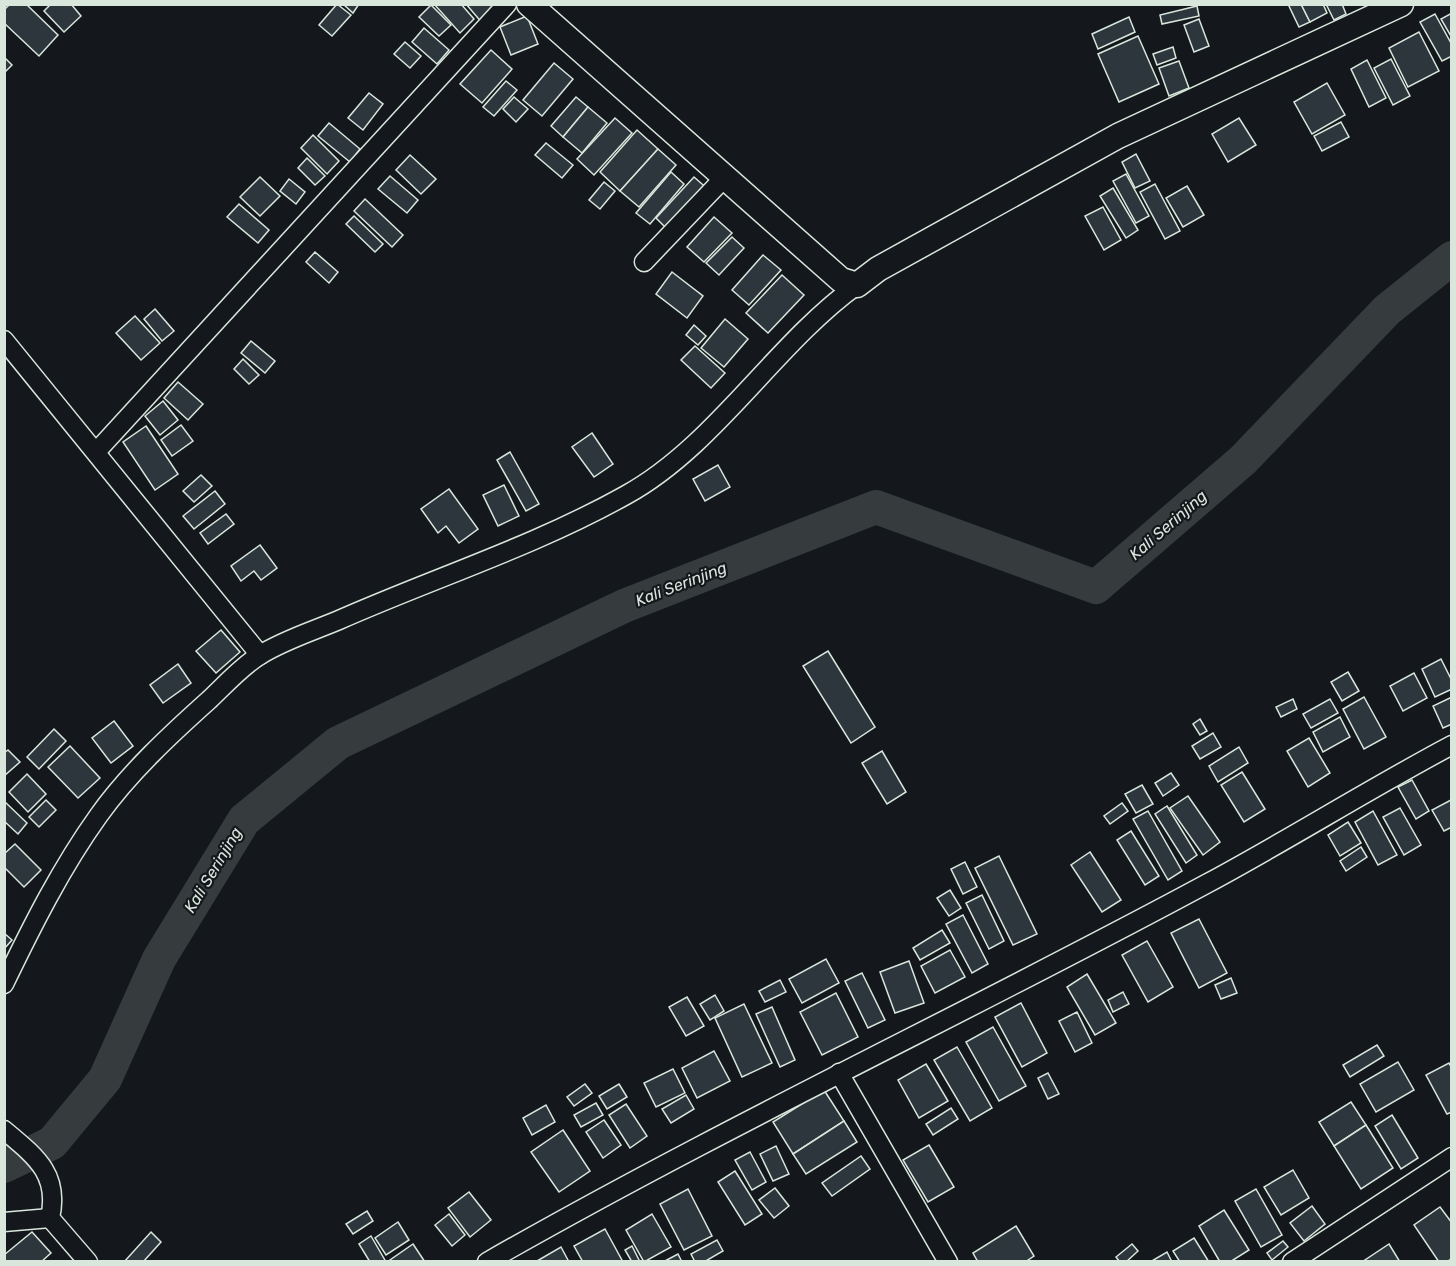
<svg xmlns="http://www.w3.org/2000/svg" width="1456" height="1266" viewBox="0 0 1456 1266" font-family="Rubik,sans-serif">
  <rect width="100%" height="100%" fill="#14181c"/>
  <g fill="none" stroke-linecap="round" stroke-linejoin="round">
    <!-- river -->
    <polyline stroke="#363b3e" stroke-width="34" points="4,1166 52,1143 105,1079 159,959 244,820 338,743 624,606 876,507 1096,587 1243,460 1387,310 1452,258"/>
  </g>
  <!-- building -->
  <g fill="#2c363c" stroke="#d8e6dc" stroke-width="1.5">
    <polygon points="10,4 26,4 58,35 39,56 4,23 4,10"/>
    <polygon points="51,4 71,4 81,16 64,32 44,11"/>
    <polygon points="337,4 351,15 332,36 319,25"/>
    <polygon points="343,4 359,4 353,13"/>
    <polygon points="434,4 461,4 474,19 460,33"/>
    <polygon points="466,4 501,5 483,24"/>
    <polygon points="1288,4 1301,4 1310,22 1299,27"/>
    <polygon points="1301,4 1323,4 1327,13 1310,22"/>
    <polygon points="1326,4 1342,4 1346,14 1334,20"/>
    <polygon points="431,5 451,25 439,36 419,17"/>
    <polygon points="1197,6 1199,16 1162,24 1160,15"/>
    <polygon points="1452,13 1452,38 1441,19"/>
    <polygon points="1435,14 1452,45 1452,56 1442,61 1420,22"/>
    <polygon points="527,16 538,44 511,55 500,27"/>
    <polygon points="1129,17 1135,32 1098,49 1092,34"/>
    <polygon points="1199,19 1209,46 1194,52 1184,25"/>
    <polygon points="424,28 449,50 437,64 412,42"/>
    <polygon points="1419,32 1439,71 1408,87 1389,48"/>
    <polygon points="1138,36 1159,84 1119,102 1098,54"/>
    <polygon points="405,42 421,56 410,68 394,54"/>
    <polygon points="1173,47 1176,58 1157,65 1153,54"/>
    <polygon points="491,50 512,69 482,103 460,84"/>
    <polygon points="4,57 12,65 4,73"/>
    <polygon points="1391,59 1410,96 1393,105 1374,68"/>
    <polygon points="1367,60 1386,98 1369,107 1351,69"/>
    <polygon points="1179,61 1189,88 1169,96 1159,68"/>
    <polygon points="554,63 573,79 542,116 523,100"/>
    <polygon points="506,81 517,90 494,116 483,107"/>
    <polygon points="1327,83 1345,115 1312,134 1294,102"/>
    <polygon points="369,93 383,104 363,130 348,118"/>
    <polygon points="514,97 528,109 516,122 503,109"/>
    <polygon points="576,97 588,107 563,137 551,126"/>
    <polygon points="588,107 607,123 582,153 563,137"/>
    <polygon points="615,118 632,133 594,175 577,159"/>
    <polygon points="1239,118 1256,145 1228,162 1212,134"/>
    <polygon points="1341,122 1349,137 1322,151 1314,136"/>
    <polygon points="329,123 360,149 350,162 318,136"/>
    <polygon points="637,130 658,149 620,191 600,172"/>
    <polygon points="313,135 339,161 327,174 301,148"/>
    <polygon points="546,143 573,165 562,178 535,155"/>
    <polygon points="658,149 676,165 639,207 620,191"/>
    <polygon points="1136,154 1150,181 1135,188 1122,162"/>
    <polygon points="410,155 436,179 421,194 396,170"/>
    <polygon points="307,158 325,176 315,185 298,168"/>
    <polygon points="671,172 684,184 650,224 636,213"/>
    <polygon points="1126,174 1149,216 1136,223 1113,181"/>
    <polygon points="390,176 418,200 407,213 378,189"/>
    <polygon points="260,177 280,196 260,216 240,197"/>
    <polygon points="694,177 710,191 671,233 656,218"/>
    <polygon points="289,179 305,192 296,204 280,191"/>
    <polygon points="604,182 615,191 600,209 589,200"/>
    <polygon points="1155,184 1180,231 1165,239 1140,192"/>
    <polygon points="1187,186 1204,215 1183,227 1166,198"/>
    <polygon points="1113,188 1138,230 1126,238 1100,196"/>
    <polygon points="365,199 403,235 392,247 354,211"/>
    <polygon points="239,204 269,230 258,243 227,217"/>
    <polygon points="1103,207 1121,240 1104,250 1085,216"/>
    <polygon points="354,216 383,244 375,252 346,224"/>
    <polygon points="714,217 732,233 704,262 687,247"/>
    <polygon points="732,237 744,248 719,275 706,263"/>
    <polygon points="315,252 338,272 329,283 306,262"/>
    <polygon points="763,255 781,270 749,305 732,290"/>
    <polygon points="672,272 703,296 687,318 656,294"/>
    <polygon points="782,275 804,295 768,333 746,313"/>
    <polygon points="155,309 174,331 162,341 144,319"/>
    <polygon points="135,316 160,343 141,360 116,333"/>
    <polygon points="725,319 748,339 724,367 701,348"/>
    <polygon points="694,325 706,336 698,345 686,335"/>
    <polygon points="251,341 275,361 265,373 241,353"/>
    <polygon points="695,346 725,373 711,388 681,360"/>
    <polygon points="243,359 259,375 249,384 234,369"/>
    <polygon points="178,382 203,404 188,420 164,398"/>
    <polygon points="163,401 178,420 160,435 145,416"/>
    <polygon points="181,425 193,441 172,456 161,440"/>
    <polygon points="146,426 178,474 155,490 123,442"/>
    <polygon points="592,433 613,464 594,477 572,447"/>
    <polygon points="510,452 539,504 526,511 497,460"/>
    <polygon points="718,465 730,487 705,501 693,479"/>
    <polygon points="201,475 212,486 194,502 183,491"/>
    <polygon points="504,485 519,516 498,526 483,495"/>
    <polygon points="449,489 478,529 459,543 446,526 438,533 421,509"/>
    <polygon points="215,491 225,504 194,529 183,516"/>
    <polygon points="226,514 234,524 208,544 200,533"/>
    <polygon points="260,545 277,568 261,580 254,571 241,581 231,566"/>
    <polygon points="221,630 240,652 216,673 196,651"/>
    <polygon points="828,651 875,727 851,743 803,666"/>
    <polygon points="1441,659 1452,681 1452,689 1435,697 1422,669"/>
    <polygon points="178,664 191,683 163,703 150,685"/>
    <polygon points="1348,672 1359,691 1342,701 1331,682"/>
    <polygon points="1414,673 1427,698 1403,711 1390,686"/>
    <polygon points="1364,697 1386,737 1364,749 1343,709"/>
    <polygon points="1452,697 1452,724 1443,728 1433,706"/>
    <polygon points="1293,699 1297,709 1281,717 1276,707"/>
    <polygon points="1330,699 1338,713 1311,728 1303,714"/>
    <polygon points="1340,717 1350,737 1323,752 1313,732"/>
    <polygon points="1200,719 1207,731 1200,735 1193,724"/>
    <polygon points="114,721 133,746 111,763 92,738"/>
    <polygon points="54,729 66,741 39,769 27,757"/>
    <polygon points="1213,733 1221,747 1200,759 1192,746"/>
    <polygon points="1309,738 1330,773 1308,787 1287,751"/>
    <polygon points="70,746 100,778 78,798 48,767"/>
    <polygon points="1239,747 1248,763 1218,782 1209,766"/>
    <polygon points="8,750 20,762 4,776 4,753"/>
    <polygon points="882,751 906,792 887,804 862,763"/>
    <polygon points="1242,772 1265,809 1244,822 1221,785"/>
    <polygon points="1171,773 1179,785 1163,796 1155,783"/>
    <polygon points="27,774 46,794 28,812 9,792"/>
    <polygon points="1412,780 1429,811 1416,819 1398,787"/>
    <polygon points="1142,785 1153,804 1136,813 1125,794"/>
    <polygon points="1188,796 1220,842 1203,855 1170,808"/>
    <polygon points="46,800 56,810 39,827 29,817"/>
    <polygon points="1451,800 1452,827 1444,831 1432,810"/>
    <polygon points="4,801 27,823 18,834 4,821"/>
    <polygon points="1122,803 1128,811 1110,824 1104,816"/>
    <polygon points="1167,806 1197,855 1186,863 1155,814"/>
    <polygon points="1400,808 1421,845 1404,855 1383,817"/>
    <polygon points="1148,811 1182,871 1168,880 1133,819"/>
    <polygon points="1373,811 1397,855 1378,865 1355,822"/>
    <polygon points="1348,822 1361,843 1340,856 1328,835"/>
    <polygon points="1131,831 1159,876 1145,885 1117,840"/>
    <polygon points="15,844 41,870 24,887 4,867 4,854"/>
    <polygon points="1361,847 1367,857 1346,871 1340,861"/>
    <polygon points="1090,852 1121,900 1102,912 1071,865"/>
    <polygon points="999,856 1037,934 1013,945 975,868"/>
    <polygon points="965,862 977,887 963,894 951,869"/>
    <polygon points="950,890 961,908 949,916 937,898"/>
    <polygon points="982,895 1004,941 989,949 966,903"/>
    <polygon points="963,915 988,964 972,973 946,924"/>
    <polygon points="1199,919 1227,973 1199,988 1171,933"/>
    <polygon points="942,930 950,943 920,960 913,948"/>
    <polygon points="4,933 12,940 4,949"/>
    <polygon points="1147,941 1173,987 1148,1002 1122,955"/>
    <polygon points="950,950 965,977 935,993 921,966"/>
    <polygon points="826,959 839,983 802,1003 789,979"/>
    <polygon points="909,961 924,1003 895,1013 880,972"/>
    <polygon points="862,973 885,1020 868,1028 845,981"/>
    <polygon points="1087,974 1116,1023 1095,1035 1067,987"/>
    <polygon points="1231,978 1237,993 1221,999 1215,985"/>
    <polygon points="780,980 786,992 765,1002 759,991"/>
    <polygon points="1123,992 1129,1004 1113,1012 1108,1000"/>
    <polygon points="836,993 858,1037 822,1055 800,1012"/>
    <polygon points="715,995 724,1011 710,1020 700,1004"/>
    <polygon points="687,997 704,1026 686,1036 669,1007"/>
    <polygon points="1021,1003 1047,1053 1022,1067 995,1017"/>
    <polygon points="744,1004 772,1063 742,1077 715,1018"/>
    <polygon points="772,1007 795,1060 780,1067 756,1014"/>
    <polygon points="1077,1012 1092,1043 1075,1052 1059,1021"/>
    <polygon points="993,1027 1026,1086 999,1101 966,1042"/>
    <polygon points="1377,1045 1384,1056 1350,1077 1343,1065"/>
    <polygon points="957,1047 992,1108 970,1121 934,1060"/>
    <polygon points="714,1051 730,1081 697,1098 682,1068"/>
    <polygon points="1398,1062 1414,1090 1376,1112 1360,1084"/>
    <polygon points="1449,1063 1452,1069 1452,1112 1447,1114 1426,1075"/>
    <polygon points="926,1064 948,1101 919,1118 898,1080"/>
    <polygon points="673,1069 685,1093 656,1107 644,1083"/>
    <polygon points="1048,1073 1059,1094 1048,1099 1038,1078"/>
    <polygon points="585,1084 592,1093 574,1106 567,1097"/>
    <polygon points="619,1084 627,1097 607,1109 599,1096"/>
    <polygon points="824,1090 844,1121 793,1154 773,1122"/>
    <polygon points="686,1095 694,1109 671,1123 662,1109"/>
    <polygon points="1351,1102 1366,1125 1334,1146 1319,1122"/>
    <polygon points="596,1103 603,1115 581,1127 574,1115"/>
    <polygon points="626,1104 647,1136 630,1148 609,1115"/>
    <polygon points="546,1105 555,1122 532,1135 523,1118"/>
    <polygon points="951,1108 958,1119 933,1135 926,1124"/>
    <polygon points="1392,1115 1418,1158 1401,1169 1375,1126"/>
    <polygon points="604,1120 621,1145 603,1158 586,1132"/>
    <polygon points="844,1121 857,1142 806,1174 793,1154"/>
    <polygon points="1366,1125 1393,1168 1361,1189 1334,1146"/>
    <polygon points="563,1130 590,1171 559,1192 531,1152"/>
    <polygon points="929,1145 954,1187 928,1202 903,1160"/>
    <polygon points="776,1146 789,1174 773,1181 760,1154"/>
    <polygon points="750,1152 766,1182 752,1190 735,1160"/>
    <polygon points="861,1156 870,1169 832,1196 822,1183"/>
    <polygon points="1293,1170 1309,1198 1281,1215 1264,1187"/>
    <polygon points="735,1171 762,1214 745,1225 718,1182"/>
    <polygon points="775,1188 789,1206 774,1218 759,1200"/>
    <polygon points="688,1189 712,1236 684,1250 660,1204"/>
    <polygon points="1256,1189 1282,1235 1261,1247 1235,1201"/>
    <polygon points="469,1192 491,1220 470,1237 448,1208"/>
    <polygon points="1312,1206 1325,1224 1304,1241 1290,1223"/>
    <polygon points="1440,1207 1452,1223 1452,1258 1447,1262 1439,1262 1414,1225"/>
    <polygon points="1224,1210 1249,1250 1230,1262 1220,1262 1199,1226"/>
    <polygon points="367,1211 373,1221 353,1234 346,1224"/>
    <polygon points="449,1214 465,1235 452,1246 435,1225"/>
    <polygon points="652,1214 671,1247 644,1262 626,1230"/>
    <polygon points="398,1222 409,1240 386,1255 375,1238"/>
    <polygon points="1016,1226 1034,1256 1025,1262 978,1262 973,1253"/>
    <polygon points="605,1229 623,1262 583,1262 574,1246"/>
    <polygon points="32,1232 51,1253 41,1262 4,1262 4,1255"/>
    <polygon points="151,1232 161,1242 143,1262 124,1262"/>
    <polygon points="371,1236 386,1262 370,1262 359,1244"/>
    <polygon points="1194,1238 1209,1262 1180,1262 1173,1251"/>
    <polygon points="717,1240 723,1251 704,1262 695,1262 691,1254"/>
    <polygon points="1283,1241 1288,1247 1272,1260 1267,1253"/>
    <polygon points="413,1244 425,1262 391,1262 390,1260"/>
    <polygon points="1132,1244 1138,1251 1126,1262 1120,1262 1116,1257"/>
    <polygon points="1389,1244 1400,1262 1362,1262"/>
    <polygon points="632,1246 640,1262 632,1262 625,1250"/>
    <polygon points="561,1247 569,1262 537,1262 537,1261"/>
    <polygon points="1167,1252 1172,1262 1150,1262"/>
    <polygon points="678,1254 682,1262 663,1262"/>
  </g>
  <g fill="none" stroke-linecap="round" stroke-linejoin="round">
    <defs>
      <g id="street">
        <polyline points="644,262 724,178"/>
        <polyline points="4,340 260,655"/>
        <polyline points="96,452 507,4"/>
        <path d="M 4,984 C 32,926 61,868 99,815 C 129,773 171,734 209,700 C 225,685 242,666 260,655 C 284,640 313,631 339,620 C 434,578 535,546 626,495 C 715,446 775,344 857,285"/>
        <polyline points="839,1073 948,1262"/>
        <path d="M 4,1130 C 35,1156 60,1174 50,1218 L 88,1262"/>
        <polyline points="4,1222 50,1218"/>
        <path d="M 487,1262 C 723,1127 969,1012 1208,883 C 1290,839 1369,789 1452,745"/>
        <polyline points="1292,1262 1452,1157"/>
      </g>
      <polyline id="secondary" points="529,4 841,280 857,285 878,269 1118,136 1401,4"/>
    </defs>
    <!-- street casing -->
    <use href="#street" stroke="#d8e6dc" stroke-width="21"/>
    <!-- secondary casing -->
    <use href="#secondary" stroke="#d8e6dc" stroke-width="27"/>
    <!-- street -->
    <use href="#street" stroke="#14181c" stroke-width="18"/>
    <!-- secondary -->
    <use href="#secondary" stroke="#14181c" stroke-width="24"/>
  </g>
  <g text-anchor="middle" dominant-baseline="central" stroke-width="4.5" stroke-linejoin="round" paint-order="stroke">
    <!-- water labels -->
    <g font-size="16" font-style="italic" fill="#d8e6dc" stroke="#14181c">
      <text transform="translate(1168 525) rotate(-41)">Kali Serinjing</text>
      <text transform="translate(681 584) rotate(-21)">Kali Serinjing</text>
      <text transform="translate(213 870) rotate(-59)">Kali Serinjing</text>
    </g>
  </g>
  <!-- border -->
  <rect width="1456" height="1266" fill="none" stroke="#d8e6dc" stroke-width="12"/>
</svg>
